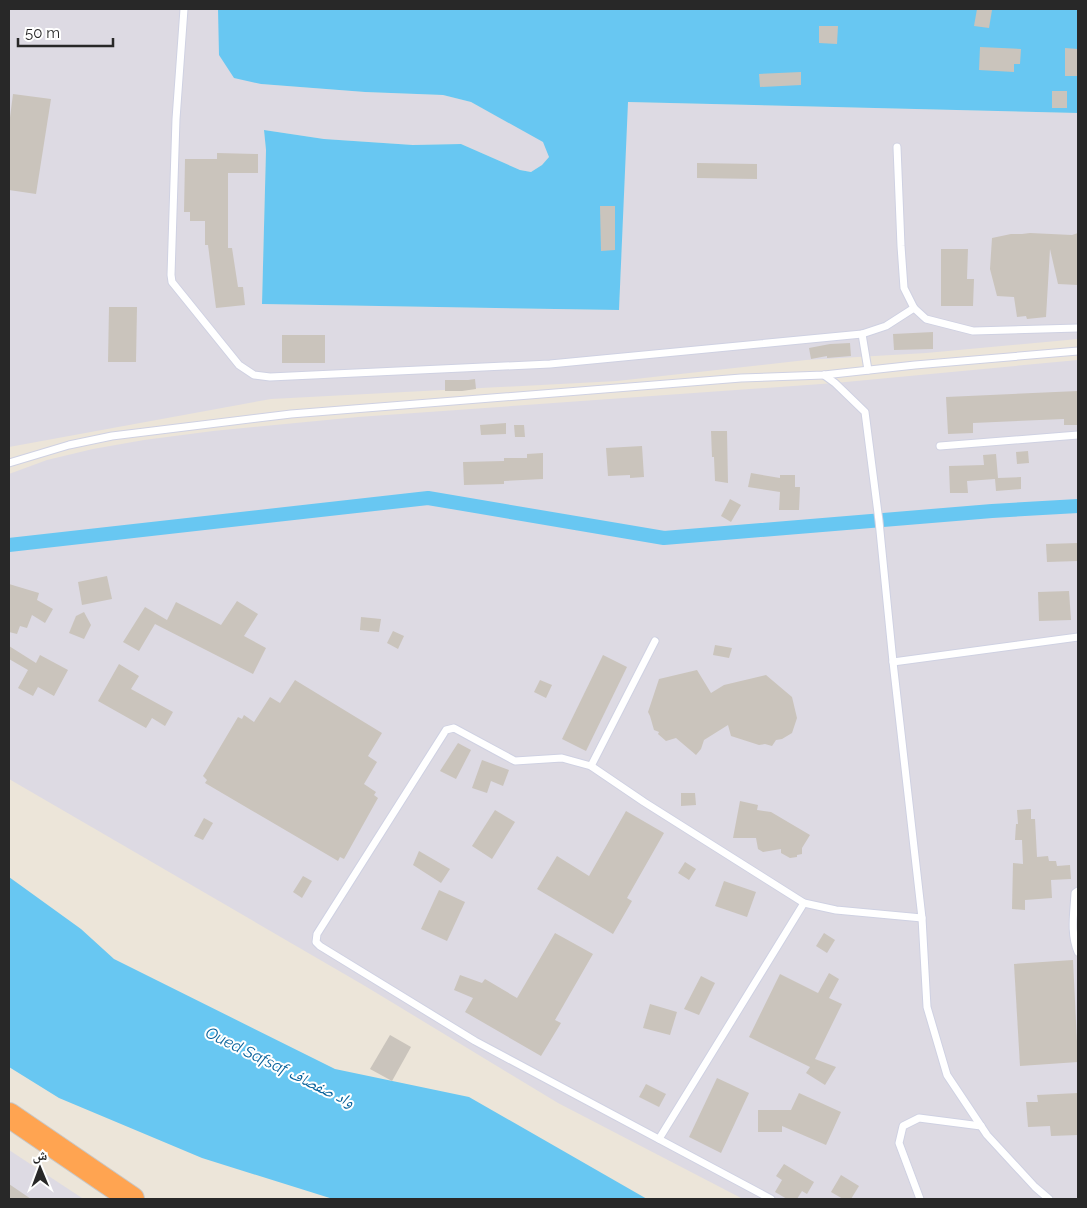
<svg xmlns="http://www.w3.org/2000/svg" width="1087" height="1208" viewBox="0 0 1087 1208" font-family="Raleway,'Noto Naskh Arabic',sans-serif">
  <rect width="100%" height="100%" fill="#ece5d9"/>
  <!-- industrial -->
  <g fill="#dddae3">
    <polygon points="9,9 218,9 219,19 261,84 365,92 443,95 471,102 544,142 549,157 542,165 531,172 520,170 461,144 413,145 324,139 264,130 266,150 262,304 619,310 627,102 1078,113 1078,339 926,353 806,360 617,381 271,399 9,447"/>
    <polygon points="1078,360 1078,1199 743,1199 558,1103 365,986 9,779 9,474 47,460 93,449 144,440 213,431 358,417 835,383"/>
    <polygon points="9,1150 82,1198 83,1199 9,1199"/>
  </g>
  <!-- water -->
  <g fill="#68c7f2">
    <polygon points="218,9 1078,9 1078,113 628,102 619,310 262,304 266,150 264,130 324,139 413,145 461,144 520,170 531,172 542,165 549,157 543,142 471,102 443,95 365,92 261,84 234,78 219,55"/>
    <polygon points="9,877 81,929 114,959 335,1069 469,1097 647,1199 333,1199 202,1158 59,1098 9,1067"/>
  </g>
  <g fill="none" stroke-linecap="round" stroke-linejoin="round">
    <!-- canal -->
    <polyline stroke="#68c7f2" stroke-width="14" points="9,545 428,498 664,538 992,511 1078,506"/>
  </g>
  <!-- building -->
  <g fill="#cac4bc">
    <polygon points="977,9 992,10 989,28 974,26"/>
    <polygon points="819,26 838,26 837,44 819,43"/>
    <polygon points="980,47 1021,49 1020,64 1014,64 1014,72 979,70"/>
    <polygon points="1065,48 1078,49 1078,76 1065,76"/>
    <polygon points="801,72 801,85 760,87 759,74"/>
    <rect x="1052" y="91" width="15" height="17"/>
    <polygon points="13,94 51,99 36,194 9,190 9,125"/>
    <polygon points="217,153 258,154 258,173 228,173 228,248 232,248 238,287 243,287 245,305 216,308 208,245 205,245 205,221 190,221 190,212 184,212 185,159 217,159"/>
    <polygon points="697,163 757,164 757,179 697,178"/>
    <polygon points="600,206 615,206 615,250 601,251"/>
    <polygon points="1030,233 1072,235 1078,233 1078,285 1058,284 1050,249 1046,317 1027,319 1026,316 1017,317 1014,297 997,296 990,269 992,238 1011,234 1022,234"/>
    <polygon points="941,249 968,249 967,279 974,279 973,306 941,306"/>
    <polygon points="109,307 137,307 136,362 108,362"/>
    <polygon points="933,332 933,349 894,350 893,334"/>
    <rect x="282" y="335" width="43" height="28"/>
    <polygon points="850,343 851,356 827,358 827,356 811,359 809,348 830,344"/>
    <polygon points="475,379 476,389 462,391 445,391 445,380 468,380"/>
    <polygon points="1078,391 1078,425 1064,425 1064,419 973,423 973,433 948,434 946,397"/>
    <polygon points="506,423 506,434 481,435 480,425"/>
    <polygon points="514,425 524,425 525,437 515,437"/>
    <polygon points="711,431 727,431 728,483 715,481 714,457 712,457"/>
    <polygon points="642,446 644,477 630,478 630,475 608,476 606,448"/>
    <polygon points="1028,451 1029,463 1017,464 1016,452"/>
    <polygon points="543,453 543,479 504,481 504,484 464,485 463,462 504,461 504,458 527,458 527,454"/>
    <polygon points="996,454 998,478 1021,477 1021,489 996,491 995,479 967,481 968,493 950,493 949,466 984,465 983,455"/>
    <polygon points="751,473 780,478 780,475 795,475 795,487 800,487 799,510 779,510 780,492 748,487"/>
    <polygon points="730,499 741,505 731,522 721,516"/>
    <polygon points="1078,543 1078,561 1047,562 1046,544"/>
    <polygon points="107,576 112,599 82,605 78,582"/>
    <polygon points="9,584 39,593 37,600 53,609 45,623 32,615 27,628 20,626 17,634 9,632"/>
    <polygon points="1069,591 1071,620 1039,621 1038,592"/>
    <polygon points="237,601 258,614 244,636 266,648 253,674 155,624 139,651 123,642 145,607 167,620 176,602 221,625"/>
    <polygon points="84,612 91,625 84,639 69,633 76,616"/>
    <polygon points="361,617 381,619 379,632 360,630"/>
    <polygon points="393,631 404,636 398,649 387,643"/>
    <polygon points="715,645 732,648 729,658 713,655"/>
    <polygon points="9,646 36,663 40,655 68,670 54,696 38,687 33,696 18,688 28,670 9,659"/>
    <polygon points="603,655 627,667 586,751 562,739"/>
    <polygon points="119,664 139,676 131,689 173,712 165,726 152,718 146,728 98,701"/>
    <polygon points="697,670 711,693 724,685 766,675 792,697 797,718 792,733 782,739 776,740 772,746 765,744 759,745 731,736 728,725 704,740 701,749 696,755 676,738 666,741 658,734 659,732 654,730 650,716 648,712 659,679"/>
    <polygon points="295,680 382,733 368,756 377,762 364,784 376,792 374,795 378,798 344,859 340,857 338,861 205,783 207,780 203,776 238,717 242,719 244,715 254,722 270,697 280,703"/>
    <polygon points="540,680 552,685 546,698 534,692"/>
    <polygon points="458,743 471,750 456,779 440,771"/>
    <polygon points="482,760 509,770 503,786 491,781 487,793 472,788"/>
    <polygon points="681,793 695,793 696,805 681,806"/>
    <polygon points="740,801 758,805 757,810 771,812 810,835 802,848 802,854 797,855 797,857 790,858 781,853 781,849 763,852 758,849 756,838 733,838"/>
    <polygon points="1031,809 1031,819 1035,819 1037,857 1048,856 1049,861 1056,861 1057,866 1070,865 1071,879 1051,880 1052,898 1025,900 1025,910 1012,909 1013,863 1023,864 1022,840 1015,840 1016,824 1018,824 1017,810"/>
    <polygon points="495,810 515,822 492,859 472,846"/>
    <polygon points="626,811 664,833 627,898 632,901 613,934 537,889 557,856 589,876"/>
    <polygon points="204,818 213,823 203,840 194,836"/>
    <polygon points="419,851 450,869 441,883 413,865"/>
    <polygon points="685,862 696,869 689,880 678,873"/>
    <polygon points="303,876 312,881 302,898 293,892"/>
    <polygon points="724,881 756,892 747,917 715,906"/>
    <polygon points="439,890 465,902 447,941 421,929"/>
    <polygon points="555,933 593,954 555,1020 561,1023 541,1056 465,1012 473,998 454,990 460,975 482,983 485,979 517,998"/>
    <polygon points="824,933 835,940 827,953 816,946"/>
    <polygon points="1073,960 1078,1062 1020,1066 1014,964"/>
    <polygon points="829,973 839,979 829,998 842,1004 815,1059 836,1067 825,1085 806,1073 810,1067 749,1037 780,974 818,993"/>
    <polygon points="701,976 715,983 699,1015 684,1009"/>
    <polygon points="650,1004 677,1012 670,1035 643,1028"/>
    <polygon points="390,1035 411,1047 392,1081 370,1069"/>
    <polygon points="717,1078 749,1093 721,1153 689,1137"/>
    <polygon points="646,1084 666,1094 659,1107 639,1097"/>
    <polygon points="799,1093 841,1112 826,1145 782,1126 782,1132 758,1132 758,1110 791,1110"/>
    <polygon points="1078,1093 1078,1135 1051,1136 1050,1126 1028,1127 1026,1102 1038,1102 1037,1095"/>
    <polygon points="784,1164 814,1182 807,1194 802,1191 797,1199 787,1199 775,1192 782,1180 776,1176"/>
    <polygon points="841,1175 859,1186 851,1199 843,1199 831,1192"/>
    <polygon points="9,1184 31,1199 9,1199"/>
  </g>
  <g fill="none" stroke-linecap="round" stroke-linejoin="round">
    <defs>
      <g id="lane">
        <polyline points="184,9 176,119 171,275 172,282 239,365 254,375 270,377 550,364 862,334 886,326 914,308"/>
        <polyline points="897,147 901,246 904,288 914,308 926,319 973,331 1078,328"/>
        <polyline points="862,334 868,370"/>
        <polyline points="824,375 835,383 865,412 879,521 893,662 922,918 927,1007 947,1075 987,1135 1035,1187 1049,1199"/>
        <polyline points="940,446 1078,435"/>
        <polyline points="9,463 69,445 112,436 291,414 741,378 824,375 915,365 1078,351"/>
        <polyline points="893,662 1078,637"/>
        <polyline points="591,766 655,641"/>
        <path d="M 1078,891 L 1075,893 C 1074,912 1070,934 1078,952"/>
        <polyline points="659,1139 804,903"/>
        <polyline points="771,1199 475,1041 320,946 316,942 317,934 446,730 454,728 515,761 562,758 591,766 644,802 804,903 836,910 922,918"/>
        <polyline points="920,1199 899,1143 903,1126 919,1118 981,1126"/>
      </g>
      <polyline id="highway" points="9,1115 132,1199"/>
    </defs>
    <!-- lane casing -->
    <use href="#lane" stroke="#cfd1e2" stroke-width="9"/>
    <!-- highway casing -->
    <use href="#highway" stroke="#c7c7c7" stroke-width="26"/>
    <!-- lane -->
    <use href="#lane" stroke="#fff" stroke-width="7"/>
    <!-- highway -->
    <use href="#highway" stroke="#ffa451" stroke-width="24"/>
  </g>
  <g text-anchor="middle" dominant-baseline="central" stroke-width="4" stroke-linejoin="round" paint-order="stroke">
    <!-- water labels -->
    <g font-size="16" font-style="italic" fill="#09639c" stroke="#fff">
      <text transform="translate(280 1067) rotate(26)">Oued Safsaf واد صفصاف</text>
    </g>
  </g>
  <!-- border -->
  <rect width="1087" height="1208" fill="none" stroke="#282828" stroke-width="20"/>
  <!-- north arrow -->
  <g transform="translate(40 1168) rotate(359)" stroke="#ffffff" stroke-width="4" paint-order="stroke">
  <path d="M0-4L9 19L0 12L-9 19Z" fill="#282828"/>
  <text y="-8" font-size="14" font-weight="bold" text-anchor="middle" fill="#282828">ش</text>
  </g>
  <!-- scale -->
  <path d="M18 38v8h95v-8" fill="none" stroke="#282828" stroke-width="2.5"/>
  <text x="25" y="38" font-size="15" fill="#282828" stroke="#ffffff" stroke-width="4" paint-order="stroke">50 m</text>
</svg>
